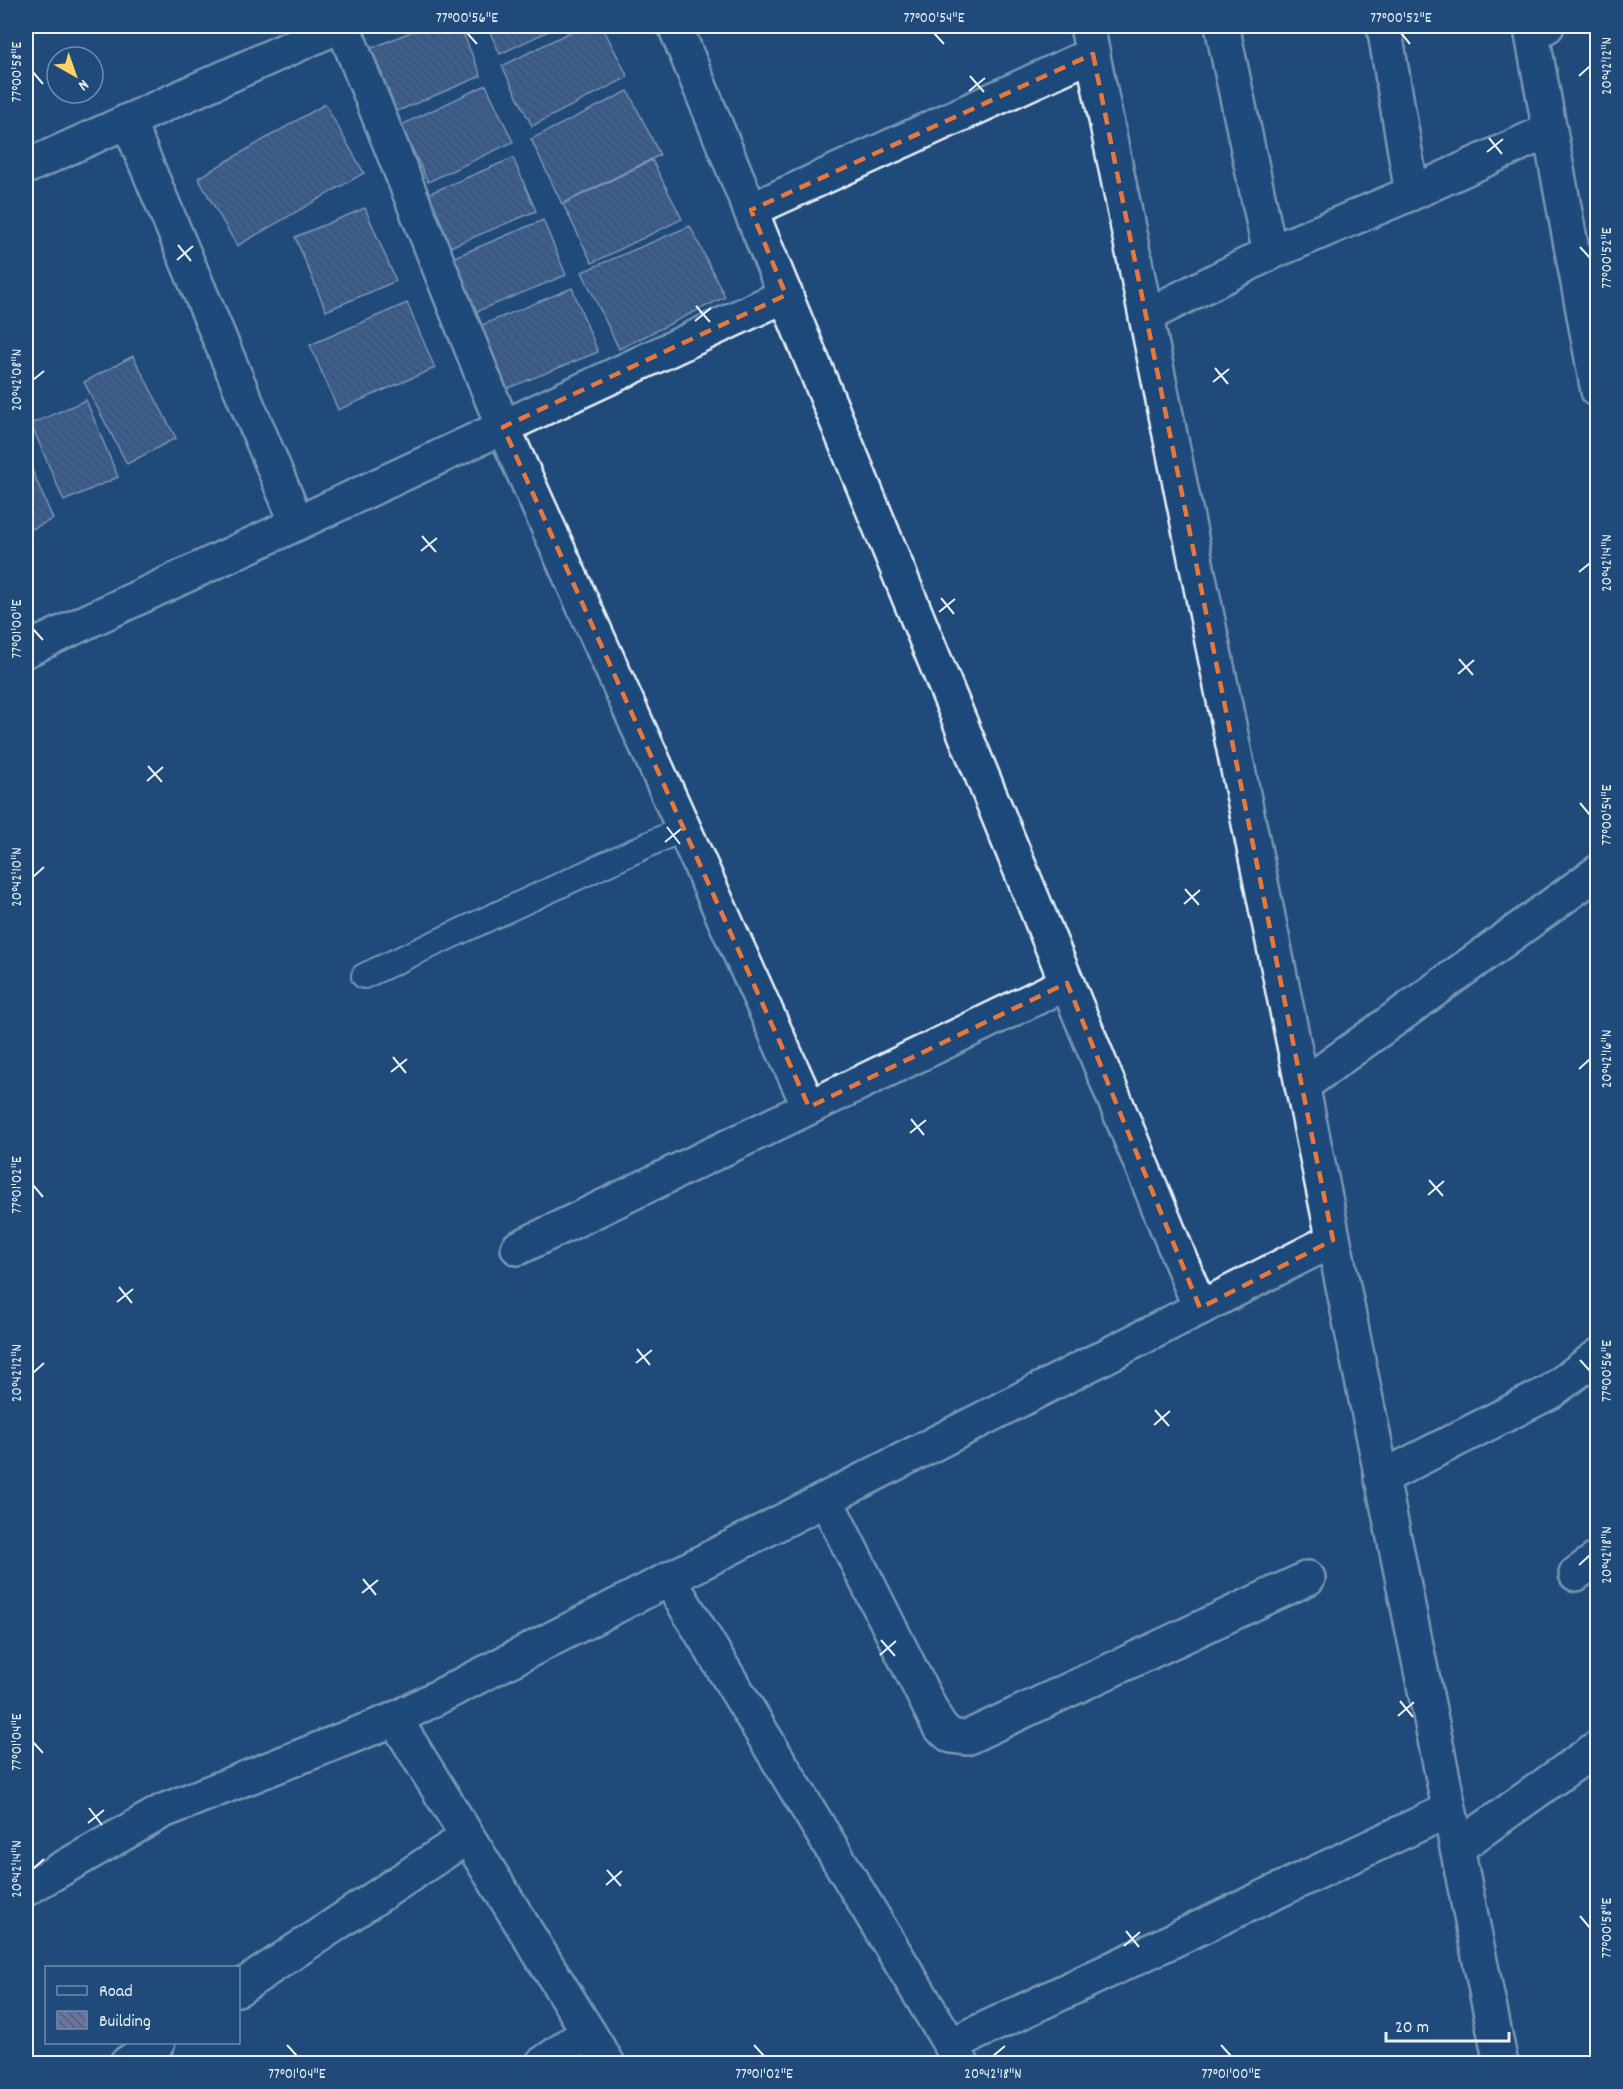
<svg xmlns="http://www.w3.org/2000/svg" width="1623" height="2089" viewBox="0 0 1623 2089" font-family="Dekko,sans-serif">
  <defs>
    <pattern id="building-back-hatch" width="6" height="6" patternUnits="userSpaceOnUse" patternTransform="scale(1.5)"><rect width="6" height="6" fill="#69749f"/><path d="M-1 5l2 2M0 0l6 6M5-1l2 2" fill="none" stroke="#596079"/></pattern>
  </defs>
  <rect width="100%" height="100%" fill="#1f4a7a"/>
  <filter id="ink" filterUnits="userSpaceOnUse"><feTurbulence type="fractalNoise" baseFrequency=".0167" numOctaves="2"/><feDisplacementMap in="SourceGraphic" scale="12" xChannelSelector="R" yChannelSelector="G"/><feConvolveMatrix kernelMatrix="1 2 1 2 8 2 1 2 1" color-interpolation-filters="sRGB"/></filter>
  <g filter="url(#ink)">
    <!-- building -->
    <g fill="url(#building-back-hatch)" stroke="#e8f1f8" stroke-width="1.5">
      <polygon points="425,26 460,26 481,76 393,113 367,50"/>
      <polygon points="487,26 559,26 500,54"/>
      <polygon points="582,26 602,26 628,77 532,126 502,66"/>
      <polygon points="486,85 513,142 428,182 401,125"/>
      <polygon points="628,91 660,155 562,204 531,139"/>
      <polygon points="325,104 364,173 237,246 198,178"/>
      <polygon points="513,158 536,211 450,247 428,194"/>
      <polygon points="652,160 682,219 592,263 563,204"/>
      <polygon points="365,208 396,281 326,311 295,237"/>
      <polygon points="543,220 566,275 473,313 450,259"/>
      <polygon points="690,226 725,297 619,349 582,272"/>
      <polygon points="572,288 598,352 501,391 475,328"/>
      <polygon points="407,303 435,368 338,410 310,345"/>
      <polygon points="133,356 176,438 127,464 84,382"/>
      <polygon points="86,400 118,477 64,501 31,424"/>
      <polygon points="26,456 53,519 26,532"/>
    </g>
    <g fill="none" stroke-linecap="round" stroke-linejoin="round">
      <defs>
        <polyline id="lane" points="364,976 684,828"/>
        <g id="street">
          <polyline points="343,26 503,427 809,1107"/>
          <polyline points="675,26 1200,1308"/>
          <polyline points="1087,26 1501,2064"/>
          <polyline points="1222,26 1270,253"/>
          <polyline points="1384,26 1412,193"/>
          <polyline points="1547,26 1532,34 1598,391"/>
          <polyline points="128,121 297,523"/>
          <polyline points="26,167 339,26"/>
          <polyline points="751,210 1093,54"/>
          <polyline points="1146,316 1270,253 1412,193 1550,130"/>
          <polyline points="26,650 786,295"/>
          <polyline points="1302,1086 1598,872"/>
          <polyline points="518,1248 1067,983"/>
          <polyline points="1381,1478 1550,1392 1598,1356"/>
          <polyline points="826,1500 939,1726 951,1736 966,1738 1308,1578"/>
          <polyline points="1576,1574 1598,1558"/>
          <polyline points="669,1579 962,2064"/>
          <polyline points="395,1719 608,2064"/>
          <polyline points="1457,1848 1598,1747"/>
          <polyline points="26,1889 163,1811 395,1719 1333,1240"/>
          <polyline points="238,1989 467,1837"/>
          <polyline points="951,2045 1449,1810"/>
          <polyline points="126,2064 158,2042"/>
          <polyline points="542,2064 588,2032"/>
        </g>
      </defs>
      <!-- lane casing -->
      <use href="#lane" stroke="#e8f1f8" stroke-width="28"/>
      <!-- street casing -->
      <use href="#street" stroke="#e8f1f8" stroke-width="38"/>
      <!-- lane -->
      <use href="#lane" stroke="#1f4a7a" stroke-width="24"/>
      <!-- street -->
      <use href="#street" stroke="#1f4a7a" stroke-width="33"/>
    </g>
  </g>
  <!-- marked area -->
  <path d="M0 0H1623V2089H0ZM 1093,54 L 1333,1240 L 1200,1308 L 1067,983 L 809,1107 L 503,427 L 786,295 L 751,210 Z" fill="#1f4a7a" fill-opacity=".55" fill-rule="evenodd"/>
  <path fill="none" stroke="#e8773b" stroke-width="4.5" stroke-dasharray="12 8" stroke-linejoin="round" d="M 1093,54 L 1333,1240 L 1200,1308 L 1067,983 L 809,1107 L 503,427 L 786,295 L 751,210 Z"/>
  <!-- ticks -->
  <path fill="none" stroke="#e8f1f8" stroke-width="2" d="M 467,33 L 477,44M 934,33 L 944,44M 1401,33 L 1410,44M 33,72 L 43,84M 970,76 L 984,92M 1579,76 L 1590,66M 969,91 L 985,78M 1489,138 L 1502,154M 1487,152 L 1503,139M 178,245 L 191,261M 1580,247 L 1590,258M 177,260 L 193,246M 696,306 L 710,322M 695,321 L 711,308M 1215,368 L 1228,384M 33,380 L 44,371M 1213,382 L 1229,369M 422,536 L 436,552M 421,551 L 437,538M 1579,572 L 1590,563M 941,598 L 954,614M 939,612 L 955,599M 33,629 L 43,640M 1459,659 L 1473,675M 1458,674 L 1474,660M 148,766 L 162,782M 147,781 L 163,767M 1580,803 L 1590,815M 667,827 L 680,844M 665,842 L 681,829M 33,877 L 44,867M 1185,889 L 1199,905M 1184,904 L 1200,890M 393,1057 L 406,1073M 1579,1069 L 1590,1059M 391,1072 L 407,1059M 911,1119 L 924,1135M 910,1133 L 926,1120M 1429,1180 L 1443,1196M 33,1185 L 43,1197M 1428,1195 L 1444,1181M 119,1287 L 132,1303M 117,1302 L 133,1289M 637,1349 L 650,1365M 1580,1360 L 1590,1371M 636,1363 L 652,1350M 33,1373 L 44,1363M 1155,1410 L 1169,1426M 1154,1425 L 1170,1411M 1579,1565 L 1590,1555M 363,1579 L 376,1595M 362,1593 L 378,1580M 881,1640 L 895,1656M 880,1655 L 896,1641M 1400,1701 L 1413,1717M 1398,1716 L 1414,1702M 33,1742 L 43,1753M 89,1808 L 102,1825M 88,1823 L 104,1810M 33,1869 L 44,1859M 607,1870 L 621,1886M 606,1885 L 622,1871M 1580,1916 L 1590,1928M 1126,1931 L 1139,1947M 1124,1946 L 1140,1932M 287,2045 L 297,2056M 754,2045 L 764,2056M 1221,2045 L 1231,2056M 993,2056 L 1005,2046"/>
  <!-- margin -->
  <rect width="1623" height="2089" fill="none" stroke="#1f4a7a" stroke-width="66"/>
  <!-- legend -->
  <rect x="45" y="1966" width="195" height="78" fill="#1f4a7a" stroke="#6f8dac" stroke-width="1.5"/>
  <rect x="57" y="1986" width="30" height="9" fill="#1f4a7a" stroke="#6f8dac" stroke-width="1.5"/>
  <text x="99" y="1996" font-size="18" fill="#e8f1f8">Road</text>
  <rect x="57" y="2011" width="30" height="18" fill="url(#building-back-hatch)" stroke="#6f8dac" stroke-width="1.5"/>
  <text x="99" y="2026" font-size="18" fill="#e8f1f8">Building</text>
  <!-- north arrow -->
  <g transform="translate(75 75) rotate(140)"><circle r="28" fill="#1f4a7a" stroke="#6f8dac" stroke-width="1.5"/>
  <path d="M0-4.5L10 22L0 15L-10 22Z" fill="#ffd166"/>
  <text y="-9" font-size="16" font-weight="bold" text-anchor="middle" fill="#e8f1f8">N</text>
  </g>
  <!-- scale -->
  <path d="M1386 2032v9h123v-9" fill="none" stroke="#e8f1f8" stroke-width="3"/>
  <text x="1395" y="2032" font-size="18" fill="#e8f1f8" stroke="#1f4a7a" stroke-width="4.5" paint-order="stroke">20 m</text>
  <rect x="33" y="33" width="1557" height="2023" fill="none" stroke="#e8f1f8" stroke-width="2"/>
  <g font-size="15" text-anchor="middle" fill="#e8f1f8">
    <text x="467" y="22">77°00'56"E</text>
    <text x="934" y="22">77°00'54"E</text>
    <text x="1401" y="22">77°00'52"E</text>
    <text transform="translate(1606 66) rotate(-90)" y="5">20°42'12"N</text>
    <text transform="translate(16 72) rotate(-90)" y="5">77°00'58"E</text>
    <text transform="translate(1606 258) rotate(-90)" y="5">77°00'52"E</text>
    <text transform="translate(16 380) rotate(-90)" y="5">20°42'08"N</text>
    <text transform="translate(1606 563) rotate(-90)" y="5">20°42'14"N</text>
    <text transform="translate(16 629) rotate(-90)" y="5">77°01'00"E</text>
    <text transform="translate(1606 815) rotate(-90)" y="5">77°00'54"E</text>
    <text transform="translate(16 877) rotate(-90)" y="5">20°42'10"N</text>
    <text transform="translate(1606 1059) rotate(-90)" y="5">20°42'16"N</text>
    <text transform="translate(16 1185) rotate(-90)" y="5">77°01'02"E</text>
    <text transform="translate(1606 1371) rotate(-90)" y="5">77°00'56"E</text>
    <text transform="translate(16 1373) rotate(-90)" y="5">20°42'12"N</text>
    <text transform="translate(1606 1555) rotate(-90)" y="5">20°42'18"N</text>
    <text transform="translate(16 1742) rotate(-90)" y="5">77°01'04"E</text>
    <text transform="translate(16 1869) rotate(-90)" y="5">20°42'14"N</text>
    <text transform="translate(1606 1928) rotate(-90)" y="5">77°00'58"E</text>
    <text x="297" y="2078">77°01'04"E</text>
    <text x="764" y="2078">77°01'02"E</text>
    <text x="993" y="2078">20°42'18"N</text>
    <text x="1231" y="2078">77°01'00"E</text>
  </g>
</svg>
